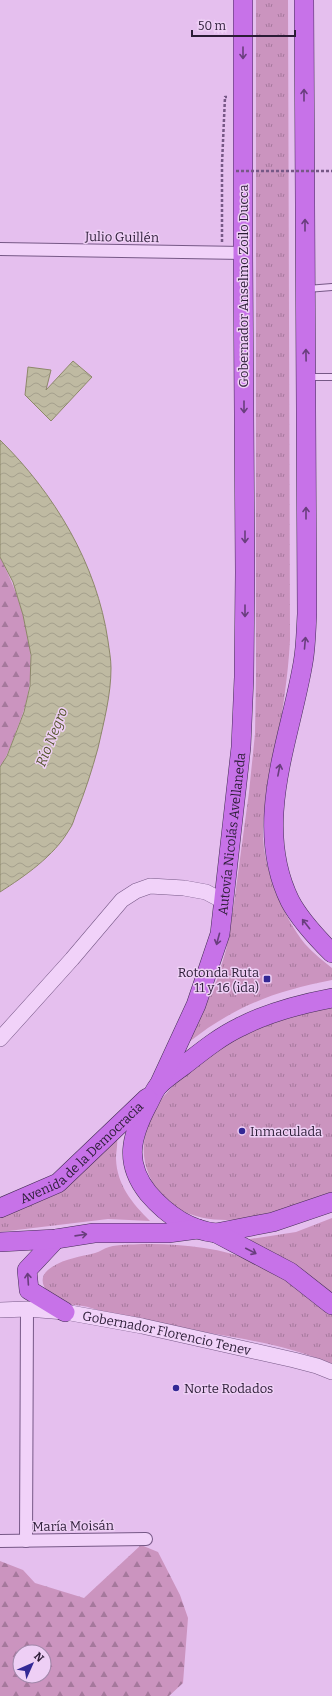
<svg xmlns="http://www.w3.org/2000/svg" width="332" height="1696" viewBox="0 0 332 1696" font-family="Bitter,serif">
  <defs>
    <pattern id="grass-tufts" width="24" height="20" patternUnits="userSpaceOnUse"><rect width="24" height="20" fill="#cb94bf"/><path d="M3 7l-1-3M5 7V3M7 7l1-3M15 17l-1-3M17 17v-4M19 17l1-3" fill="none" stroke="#a5789c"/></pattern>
    <pattern id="forest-firs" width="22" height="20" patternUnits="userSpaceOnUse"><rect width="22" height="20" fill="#cb94bf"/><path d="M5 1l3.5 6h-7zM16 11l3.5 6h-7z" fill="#a5789c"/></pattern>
    <pattern id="water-waves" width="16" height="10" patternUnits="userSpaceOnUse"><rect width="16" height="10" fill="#bfbaa2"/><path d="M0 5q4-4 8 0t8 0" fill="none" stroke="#a49f8c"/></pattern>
  </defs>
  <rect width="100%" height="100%" fill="#e5bfee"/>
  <!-- grass -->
  <g fill="url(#grass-tufts)">
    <path d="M 256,0 L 288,0 L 290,640 C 288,678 282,714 276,751 C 271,777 264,803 263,829 C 262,866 282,915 305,944 C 313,953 323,961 332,968 L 332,980 C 275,991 235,1006 189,1042 L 191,1033 L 217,980 L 226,950 L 234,903 L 249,792 L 255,734 L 256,678 Z"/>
    <path d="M 332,1006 L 332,1192 C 279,1218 180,1246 149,1175 C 139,1152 144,1127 157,1106 C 175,1075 239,1032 273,1021 C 292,1015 313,1011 332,1006 Z"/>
    <path d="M 117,1137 C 118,1144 116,1152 116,1159 C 117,1185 132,1203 150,1221 L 108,1219 L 0,1232 L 0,1217 L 57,1194 Z"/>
    <polygon points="332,1218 332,1294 248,1243 250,1239 296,1232"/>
    <path d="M 142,1244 C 190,1243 245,1250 286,1278 C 302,1288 317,1302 332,1313 L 332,1364 C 255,1331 166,1334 88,1307 C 80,1305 65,1305 59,1301 C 45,1293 34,1278 52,1267 C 66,1258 80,1257 95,1253 C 100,1252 104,1248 109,1247 C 119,1244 131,1245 142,1244 Z"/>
  </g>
  <!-- forest -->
  <g fill="url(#forest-firs)" fill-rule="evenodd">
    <path d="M 0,557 C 19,595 37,644 29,687 C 27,702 22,717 16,731 C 12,744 7,756 0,767 Z"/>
    <path d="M 141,1545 L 158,1552 L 180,1595 L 188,1618 L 183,1683 L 169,1696 L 0,1696 L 0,1561 L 23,1570 L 35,1583 L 84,1598 ZM 20,1652 L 44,1652 L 44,1676 L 20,1676 Z"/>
  </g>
  <!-- water -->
  <g fill="url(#water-waves)" stroke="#8d886a">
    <polygon points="73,361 92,377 51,421 25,395 28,367 51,370 46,390"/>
    <path d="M 0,440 C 54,493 97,564 108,641 C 109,649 111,659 111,668 C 111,695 104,721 98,748 C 92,770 85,792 76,814 C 74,819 73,825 69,830 C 54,856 25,876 0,892 L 0,767 L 7,756 L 24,712 L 30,686 L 31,655 L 23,615 L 13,582 L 0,557 Z"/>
  </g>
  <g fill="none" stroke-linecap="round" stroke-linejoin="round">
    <defs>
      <g id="service">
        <polyline points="307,289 332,287"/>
        <polyline points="308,377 332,377"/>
      </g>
      <g id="minor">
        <polyline points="0,249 243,253"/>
        <polyline points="0,1541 146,1539"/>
        <polyline points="26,1541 27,1309"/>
      </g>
      <g id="tertiary">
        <polyline points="0,1039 72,959 122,900 136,891 150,886 184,888 206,892 223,901"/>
        <path id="s1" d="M 0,1310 L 27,1309 L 65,1312 L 142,1326 L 294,1360 L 317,1366 L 332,1372"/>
      </g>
      <g id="trunk">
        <path d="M 304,0 L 307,614 C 306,630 306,647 303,663 C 290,740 252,824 290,901 C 300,920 316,937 332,953"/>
        <path d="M 332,998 C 300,1004 269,1012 240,1027 C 219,1037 201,1052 183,1066 C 175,1072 166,1078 159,1085 C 154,1090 151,1099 147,1106 C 131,1137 124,1163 148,1193 C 166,1214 188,1230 216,1233 L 273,1222 L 332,1202"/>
        <path id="s2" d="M 159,1085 L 196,1005 L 220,934 L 241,747 L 244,677 L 245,572 L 243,253 L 243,0"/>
        <path id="s3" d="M 0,1208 L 58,1183 L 147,1098"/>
        <polyline points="216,1233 290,1272 332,1305"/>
        <polyline points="56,1239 27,1270 29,1290 65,1312"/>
        <polyline points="0,1242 56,1239 94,1233 168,1233 198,1229"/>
      </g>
    </defs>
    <!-- service casing -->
    <use href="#service" stroke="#765886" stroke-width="8"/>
    <!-- minor casing -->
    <use href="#minor" stroke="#765886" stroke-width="14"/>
    <!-- tertiary casing -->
    <use href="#tertiary" stroke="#765886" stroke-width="16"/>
    <!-- trunk casing -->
    <use href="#trunk" stroke="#432c54" stroke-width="20"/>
    <!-- path -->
    <polyline stroke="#765886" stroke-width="2.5" stroke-dasharray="3 2" stroke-linecap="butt" points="222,242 222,164 225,97 227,97"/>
    <!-- service -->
    <use href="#service" stroke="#f1d2f9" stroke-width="6"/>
    <!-- minor -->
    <use href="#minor" stroke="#f1d2f9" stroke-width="12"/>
    <!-- tertiary -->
    <use href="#tertiary" stroke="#f1d2f9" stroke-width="15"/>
    <!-- trunk -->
    <use href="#trunk" stroke="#c772e8" stroke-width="19"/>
    <!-- path-bridge -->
    <polyline stroke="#765886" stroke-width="2.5" stroke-dasharray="3 2" stroke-linecap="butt" points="236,171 332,171"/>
  </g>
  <!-- one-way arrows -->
  <defs><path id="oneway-shaft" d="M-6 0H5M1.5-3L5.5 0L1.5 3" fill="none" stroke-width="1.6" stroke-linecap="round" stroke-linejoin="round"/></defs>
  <g stroke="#693e7d">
    <use href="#oneway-shaft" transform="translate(243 53) rotate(90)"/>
    <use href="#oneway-shaft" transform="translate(304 95) rotate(-90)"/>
    <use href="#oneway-shaft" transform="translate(305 225) rotate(-90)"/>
    <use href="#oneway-shaft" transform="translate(306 355) rotate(-91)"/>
    <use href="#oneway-shaft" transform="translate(244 407) rotate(90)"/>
    <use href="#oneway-shaft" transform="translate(306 513) rotate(-90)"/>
    <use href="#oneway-shaft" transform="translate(245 537) rotate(90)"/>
    <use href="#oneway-shaft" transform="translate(245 611) rotate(90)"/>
    <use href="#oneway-shaft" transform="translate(305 643) rotate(-85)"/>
    <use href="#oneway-shaft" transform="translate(279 770) rotate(-79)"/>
    <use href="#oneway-shaft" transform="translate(306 924) rotate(-128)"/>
    <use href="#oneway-shaft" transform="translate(218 939) rotate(105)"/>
    <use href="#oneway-shaft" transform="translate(81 1235) rotate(-8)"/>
    <use href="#oneway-shaft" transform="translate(251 1251) rotate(27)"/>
    <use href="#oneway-shaft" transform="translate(28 1279) rotate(-94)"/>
  </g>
  <!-- markers -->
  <g fill="#332895" stroke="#eecff5" stroke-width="1.5">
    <rect x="263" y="975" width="8" height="8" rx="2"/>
    <circle cx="242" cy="1131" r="4"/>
    <circle cx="176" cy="1388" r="4"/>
  </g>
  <g text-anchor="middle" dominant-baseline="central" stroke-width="3" stroke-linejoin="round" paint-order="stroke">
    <!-- street labels -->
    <g font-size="13" fill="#2b1c36" stroke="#eecff5">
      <text transform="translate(122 237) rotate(1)">Julio Guillén</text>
      <text transform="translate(243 286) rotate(-90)">Gobernador Anselmo Zoilo Ducca</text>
      <text stroke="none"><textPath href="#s2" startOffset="264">Autovía Nicolás Avellaneda</textPath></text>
      <text stroke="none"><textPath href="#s3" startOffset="100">Avenida de la Democracia</textPath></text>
      <text stroke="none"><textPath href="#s1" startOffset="169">Gobernador Florencio Tenev</textPath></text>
      <text transform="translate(73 1526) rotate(-1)">María Moisán</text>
    </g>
    <!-- poi labels -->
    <g font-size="13" fill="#2b1c36" stroke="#eecff5" text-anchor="start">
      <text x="259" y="972" text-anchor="end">Rotonda Ruta<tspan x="259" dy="15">11 y 16 (ida)</tspan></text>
      <text x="250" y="1131">Inmaculada</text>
      <text x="184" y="1388">Norte Rodados</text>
    </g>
    <!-- water labels -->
    <g font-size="14" font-style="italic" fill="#54562b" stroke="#eecff5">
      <text transform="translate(52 737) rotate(-68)">Río Negro</text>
    </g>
  </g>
  <!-- north arrow -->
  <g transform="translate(32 1664) rotate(45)"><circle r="19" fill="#eecff5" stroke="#a087a9"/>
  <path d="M0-3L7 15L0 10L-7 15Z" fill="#332895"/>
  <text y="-6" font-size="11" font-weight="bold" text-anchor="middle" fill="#2b1c36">N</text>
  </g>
  <!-- scale -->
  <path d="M192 30v6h103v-6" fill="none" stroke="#2b1c36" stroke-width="2"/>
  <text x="198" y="30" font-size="12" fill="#2b1c36" stroke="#eecff5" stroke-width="3" paint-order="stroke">50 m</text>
</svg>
